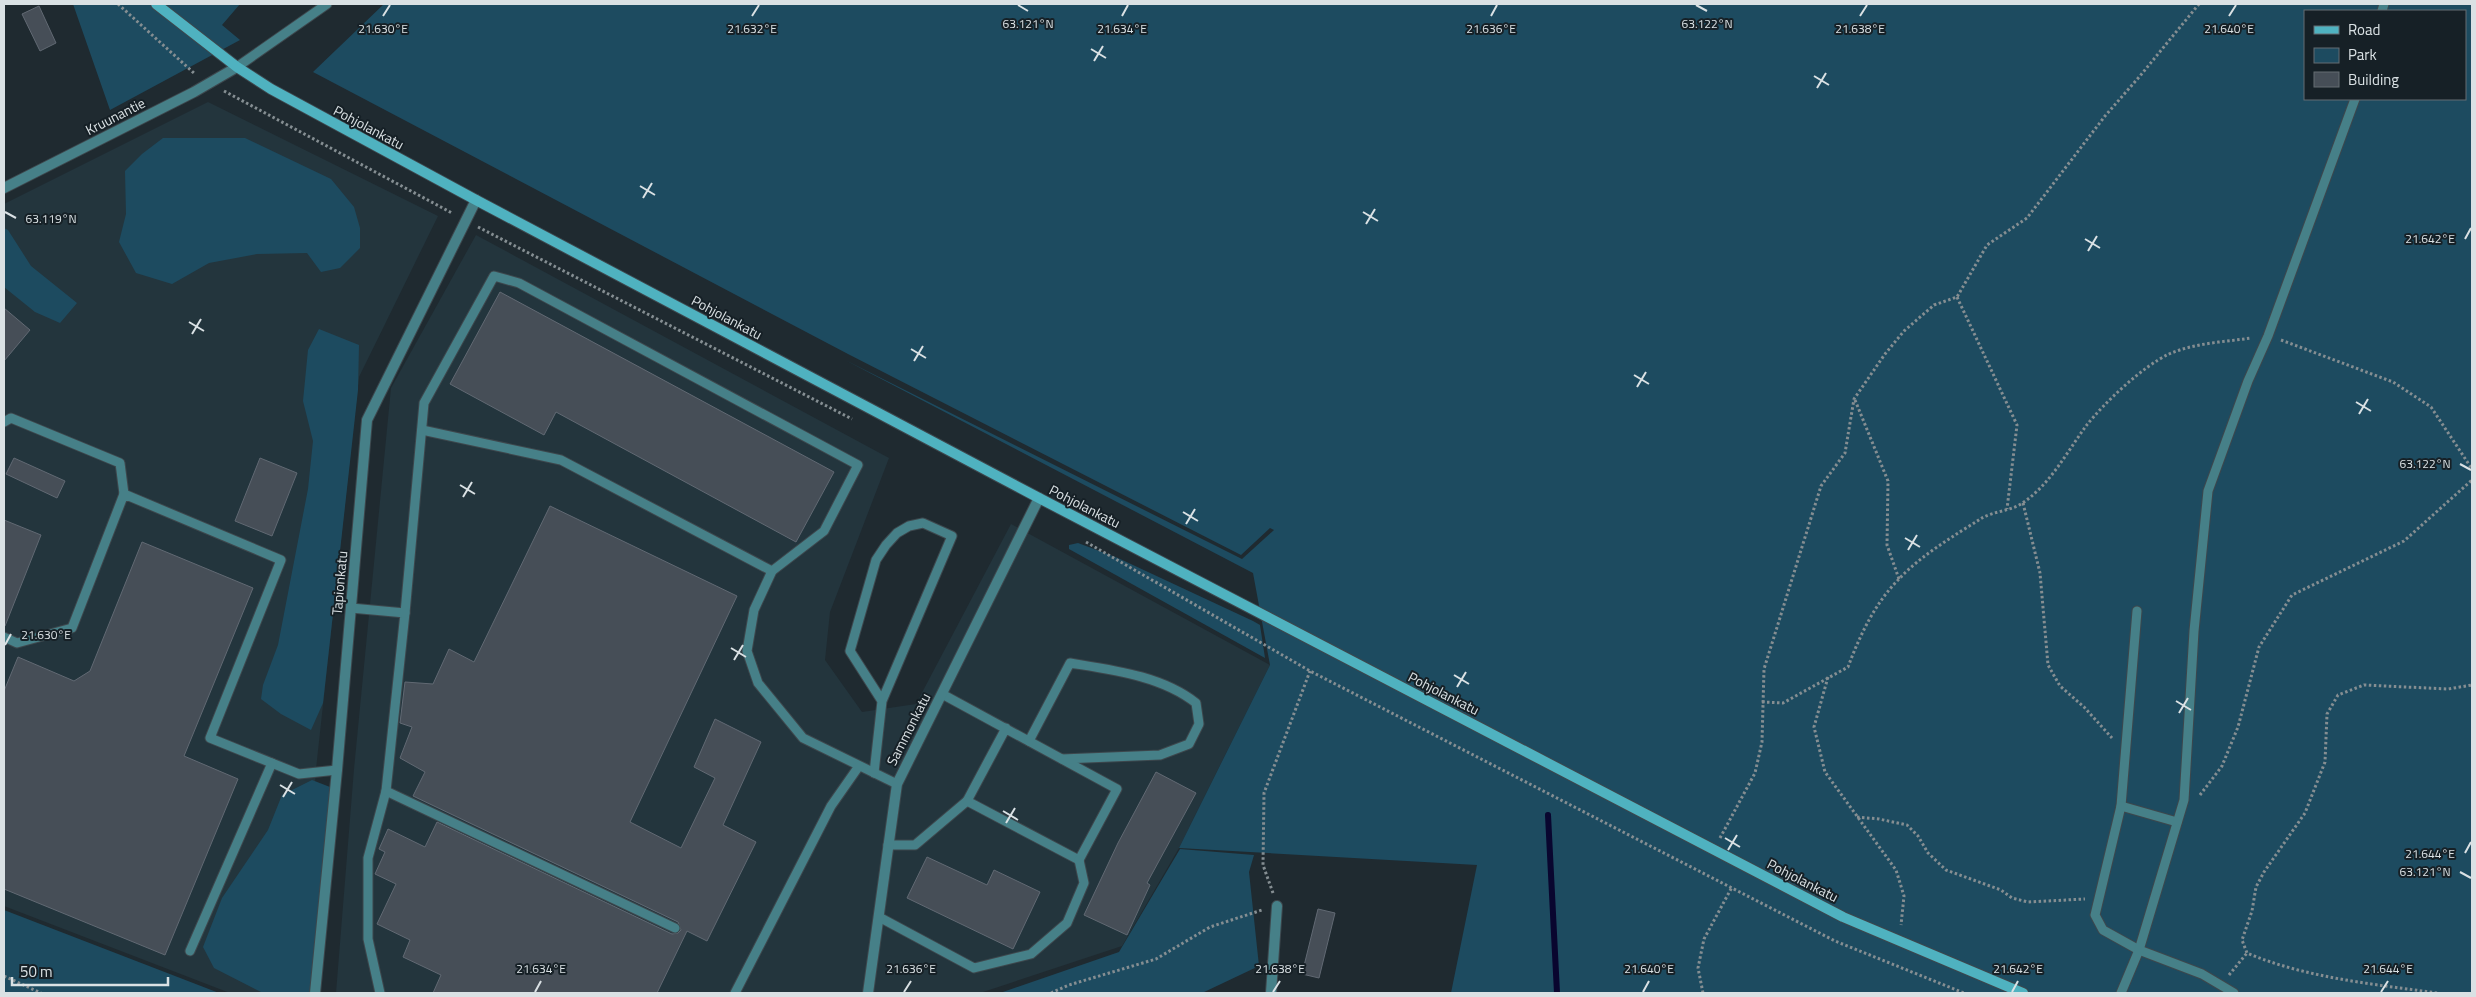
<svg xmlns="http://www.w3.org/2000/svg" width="2476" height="997" viewBox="0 0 2476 997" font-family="'Titillium Web',sans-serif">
  <rect width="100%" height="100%" fill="#1f2a30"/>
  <!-- built -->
  <g fill="#23353d">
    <polygon points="208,102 438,216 359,377 316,769 300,993 230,993 4,906 4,204"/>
    <polygon points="476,235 889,458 830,612 825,660 862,712 916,704 1011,524 1270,665 1179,848 1122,946 980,993 336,993 354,769 391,388"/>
  </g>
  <!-- green -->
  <g fill="#1d4b60" fill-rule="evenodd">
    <polygon points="73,4 240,4 222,25 240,40 110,110"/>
    <path d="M 384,4 L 2472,4 L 2472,993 L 1451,993 L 1477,865 L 1179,848 L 1270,665 L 1253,573 L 845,360 L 1242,559 L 1274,530 L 1270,528 L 1241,555 L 848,354 L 313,72 ZM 2305,11 L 2465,11 L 2465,99 L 2305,99 Z"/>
    <polygon points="163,138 245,138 331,179 354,207 360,228 360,248 340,268 321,272 307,253 257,254 209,263 172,284 136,273 119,242 126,214 125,171 142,154"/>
    <polygon points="4,228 8,230 31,266 77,303 60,323 35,312 4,287"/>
    <polygon points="319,329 359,345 358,390 323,703 311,730 281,714 261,699 263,685 278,645 308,489 313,441 303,401 308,350"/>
    <polygon points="1078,543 1118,558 1253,621 1260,625 1265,658 1069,549 1069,545"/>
    <polygon points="312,780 330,787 310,993 263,993 214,968 203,947 222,898 268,830 282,795"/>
    <polygon points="1180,849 1254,855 1249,872 1259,966 1202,993 1000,993 1119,952"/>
    <polygon points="4,910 219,993 4,993"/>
  </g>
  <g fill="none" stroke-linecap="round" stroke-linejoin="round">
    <!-- stream -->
    <polyline stroke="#09062f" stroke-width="6" points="1548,815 1557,993"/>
  </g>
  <!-- building -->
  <g fill="#464e57" stroke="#616973">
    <polygon points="39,6 56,43 40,51 22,14"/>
    <polygon points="500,292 834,472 796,542 556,412 544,435 450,384"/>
    <polygon points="4,308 30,330 4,361"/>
    <polygon points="14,458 65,481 57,498 6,474"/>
    <polygon points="260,458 297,473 272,536 235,521"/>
    <polygon points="550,506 737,596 630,822 681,848 715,778 694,767 715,719 761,742 723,825 756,842 707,941 687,931 657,993 433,993 441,975 403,957 410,940 377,924 396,884 375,874 385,852 379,849 388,829 425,847 437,822 672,934 678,933 681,930 678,922 413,796 425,772 400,758 412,727 400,723 405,682 433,684 449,649 474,662"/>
    <polygon points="4,520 41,535 5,626 4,626"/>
    <polygon points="142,542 253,588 184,756 238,779 165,955 4,889 4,691 18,657 74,681 90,671"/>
    <polygon points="1156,772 1196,793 1147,883 1150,885 1127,935 1084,915 1118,843"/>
    <polygon points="927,857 987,885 994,870 1040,892 1013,949 907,898"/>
    <polygon points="1318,909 1335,913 1319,978 1302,974"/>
  </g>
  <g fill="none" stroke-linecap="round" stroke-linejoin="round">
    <defs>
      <g id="service">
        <polyline points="2382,11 2384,4"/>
        <polyline points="237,67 327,4"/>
        <polyline points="4,422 11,418 120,463 124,494"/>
        <polyline points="422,430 561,460 772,571"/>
        <polyline points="351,608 405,613 386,791 368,858 368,939 380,993"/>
        <polyline points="2137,611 2121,806 2095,915 2103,930 2139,950 2202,974 2234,993"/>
        <polyline points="405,613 424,403 494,276 519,283 858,465 824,531 772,571 754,610 747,651 758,683 803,738 897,784"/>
        <polyline points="4,637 17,643 72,628 124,494 281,560 210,738 299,774 337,770"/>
        <polyline points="942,694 1117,789 1079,860 967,801 1006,728"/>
        <path d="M 1029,741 L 1070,663 C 1113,670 1162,676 1196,703 L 1199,724 L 1189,744 L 1160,755 L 1062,759"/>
        <polyline points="874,773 882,701 952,536 923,523 909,526 897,533 886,545 876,560 850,651 882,701"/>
        <polyline points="386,791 675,928"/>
        <polyline points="2121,806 2177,822"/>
        <polyline points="888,845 915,845 967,801"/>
        <polyline points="879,917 974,968 1031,954 1067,923 1084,883 1079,860"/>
        <polyline points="190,951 272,763"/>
        <polyline points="735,993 831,806 859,766"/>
        <polyline points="2121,993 2139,950 2184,800 2194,631 2208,491 2248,381 2268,336 2355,99"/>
      </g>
      <g id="minor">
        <polyline points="315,993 337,770 367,420 476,200"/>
        <polyline points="868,993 897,784 1039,498"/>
        <polyline points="1271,993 1277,906"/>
      </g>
      <polyline id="tertiary" points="4,188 194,92 237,67"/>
      <polyline id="secondary" points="156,4 237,67 271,89 476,200 1039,498 1843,917 2023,993"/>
    </defs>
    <!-- service casing -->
    <use href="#service" stroke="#3d474d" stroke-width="11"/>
    <!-- minor casing -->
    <use href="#minor" stroke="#3d474d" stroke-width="12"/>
    <!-- tertiary casing -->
    <use href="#tertiary" stroke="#3d474d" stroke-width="12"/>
    <!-- secondary casing -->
    <use href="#secondary" stroke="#3d474d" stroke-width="12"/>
    <!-- path -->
    <g stroke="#858e92" stroke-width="3" stroke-dasharray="2.5 2.5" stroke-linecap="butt">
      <polyline points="118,4 195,74"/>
      <polyline points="224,91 452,213"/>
      <polyline points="478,227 852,419"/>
      <polyline points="1957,297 2017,425 2007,509"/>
      <polyline points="2281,340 2393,382 2431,407 2472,469"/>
      <polyline points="1855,400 1888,481 1887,545 1899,579"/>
      <polyline points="2023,503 2040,573 2048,665 2060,686 2084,707 2112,738"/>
      <polyline points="1086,542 1310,671 1835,941 1964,993"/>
      <polyline points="1828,677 1814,727 1825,772 1896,870 1904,896 1901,925"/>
      <path d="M 1762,702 L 1783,703 L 1848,667 C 1860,635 1875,603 1899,579 C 1920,556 1955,535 1982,518 C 1994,511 2012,511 2024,502 C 2051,483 2067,452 2086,426 C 2104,403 2143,366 2169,354 C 2194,343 2224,342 2251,338"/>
      <polyline points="2200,795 2222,766 2238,727 2259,647 2292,595 2404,541 2472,480"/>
      <polyline points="1857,817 1879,819 1907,825 1918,836 1928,853 1946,870 2001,890 2012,898 2028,902 2085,899"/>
      <polyline points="1720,838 1755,773 1762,742 1764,669 1821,486 1845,453 1854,399 1885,354 1904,331 1934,305 1957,297 1987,245 2027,218 2105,116 2140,76 2199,4"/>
      <polyline points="1273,893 1263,865 1264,793 1310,671"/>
      <polyline points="2229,975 2247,953"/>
      <polyline points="4,976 41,993"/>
      <polyline points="1051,993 1069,985 1156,959 1210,927 1262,910"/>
      <polyline points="1703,993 1698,968 1704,939 1732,887"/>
      <path d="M 2437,993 C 2373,984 2306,978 2247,953 L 2242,940 L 2252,911 L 2256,887 L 2264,872 L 2305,813 L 2325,762 L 2327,714 L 2338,695 L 2364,685 L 2448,689 L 2472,685"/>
    </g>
    <!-- service -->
    <use href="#service" stroke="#468088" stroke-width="9"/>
    <!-- minor -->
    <use href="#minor" stroke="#468088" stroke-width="10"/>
    <!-- tertiary -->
    <use href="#tertiary" stroke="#468088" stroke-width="10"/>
    <!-- secondary -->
    <use href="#secondary" stroke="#4fb2c0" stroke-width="10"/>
  </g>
  <!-- ticks -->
  <path fill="none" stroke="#dae1e4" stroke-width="2" d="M 1018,5 L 1028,11M 1696,5 L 1707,11M 383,16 L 390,5M 752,16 L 759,5M 1122,16 L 1128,5M 1491,16 L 1497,5M 1860,16 L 1867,5M 2229,16 L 2236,5M 1091,49 L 1106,58M 1094,61 L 1103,46M 1814,76 L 1829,85M 1817,88 L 1826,73M 640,186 L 655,195M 643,198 L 652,183M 5,212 L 16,218M 1363,212 L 1378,221M 1366,224 L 1375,209M 2085,239 L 2100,248M 2465,239 L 2471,228M 2088,251 L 2097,236M 189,322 L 204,331M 192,334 L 201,319M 911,349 L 926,358M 914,361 L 923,346M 1634,375 L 1649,384M 1637,387 L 1646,372M 2356,402 L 2371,411M 2359,414 L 2368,399M 2460,464 L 2471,470M 460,485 L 475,494M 463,497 L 472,482M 1183,512 L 1198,521M 1186,524 L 1195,509M 1905,538 L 1920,547M 1908,550 L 1917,535M 5,645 L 11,634M 731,648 L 746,657M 734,660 L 743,645M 1454,675 L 1469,684M 1457,687 L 1466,672M 2176,701 L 2191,710M 2179,713 L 2188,698M 280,785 L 295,794M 283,797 L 292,782M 1003,811 L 1018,820M 1006,823 L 1015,808M 1725,838 L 1740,847M 1728,850 L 1737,835M 2465,853 L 2471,842M 2460,872 L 2471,878M 535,992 L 541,981M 904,992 L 911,981M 1273,992 L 1280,981M 1643,992 L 1649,981M 2012,992 L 2018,981M 2381,992 L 2388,981"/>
  <g text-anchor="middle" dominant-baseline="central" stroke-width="4" stroke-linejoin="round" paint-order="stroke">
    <!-- street labels -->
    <g font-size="14" fill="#dae1e4" stroke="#162026">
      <text transform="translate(115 116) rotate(-27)">Kruunantie</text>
      <text transform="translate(369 127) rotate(28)">Pohjolankatu</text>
      <text transform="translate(727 317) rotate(28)">Pohjolankatu</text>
      <text transform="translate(1085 506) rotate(27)">Pohjolankatu</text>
      <text transform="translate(339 583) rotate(-85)">Tapionkatu</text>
      <text transform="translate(1444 693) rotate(27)">Pohjolankatu</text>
      <text transform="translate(908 729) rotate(-63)">Sammonkatu</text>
      <text transform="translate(1803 880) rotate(27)">Pohjolankatu</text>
    </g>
  </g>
  <g font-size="12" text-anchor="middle" fill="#dae1e4" stroke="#162026" stroke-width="4" stroke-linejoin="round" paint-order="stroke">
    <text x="1028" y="28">63.121°N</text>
    <text x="1707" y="28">63.122°N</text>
    <text x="383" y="33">21.630°E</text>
    <text x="752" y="33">21.632°E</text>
    <text x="1122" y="33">21.634°E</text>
    <text x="1491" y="33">21.636°E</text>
    <text x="1860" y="33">21.638°E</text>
    <text x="2229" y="33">21.640°E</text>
    <text x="51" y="223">63.119°N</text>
    <text x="2430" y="243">21.642°E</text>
    <text x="2425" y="468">63.122°N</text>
    <text x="46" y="639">21.630°E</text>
    <text x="2430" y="858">21.644°E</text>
    <text x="2425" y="876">63.121°N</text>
    <text x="541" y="973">21.634°E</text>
    <text x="911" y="973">21.636°E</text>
    <text x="1280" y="973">21.638°E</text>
    <text x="1649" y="973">21.640°E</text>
    <text x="2018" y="973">21.642°E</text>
    <text x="2388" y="973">21.644°E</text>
  </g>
  <!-- border -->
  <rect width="2476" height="997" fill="none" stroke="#dae1e4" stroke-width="10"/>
  <!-- legend -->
  <rect x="2304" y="10" width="162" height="90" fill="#162026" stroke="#646d72"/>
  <rect x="2314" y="26" width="25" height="8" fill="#4fb2c0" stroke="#646d72"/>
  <text x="2348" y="35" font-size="15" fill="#dae1e4">Road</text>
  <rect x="2314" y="48" width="25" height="15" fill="#1d4b60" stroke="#646d72"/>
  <text x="2348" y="60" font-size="15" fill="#dae1e4">Park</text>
  <rect x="2314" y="72" width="25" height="15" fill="#464e57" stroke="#646d72"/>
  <text x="2348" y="85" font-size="15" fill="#dae1e4">Building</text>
  <!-- scale -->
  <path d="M12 977v8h156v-8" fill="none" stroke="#dae1e4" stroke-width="2.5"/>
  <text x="20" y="977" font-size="15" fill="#dae1e4" stroke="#162026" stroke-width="4" paint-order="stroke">50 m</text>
</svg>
